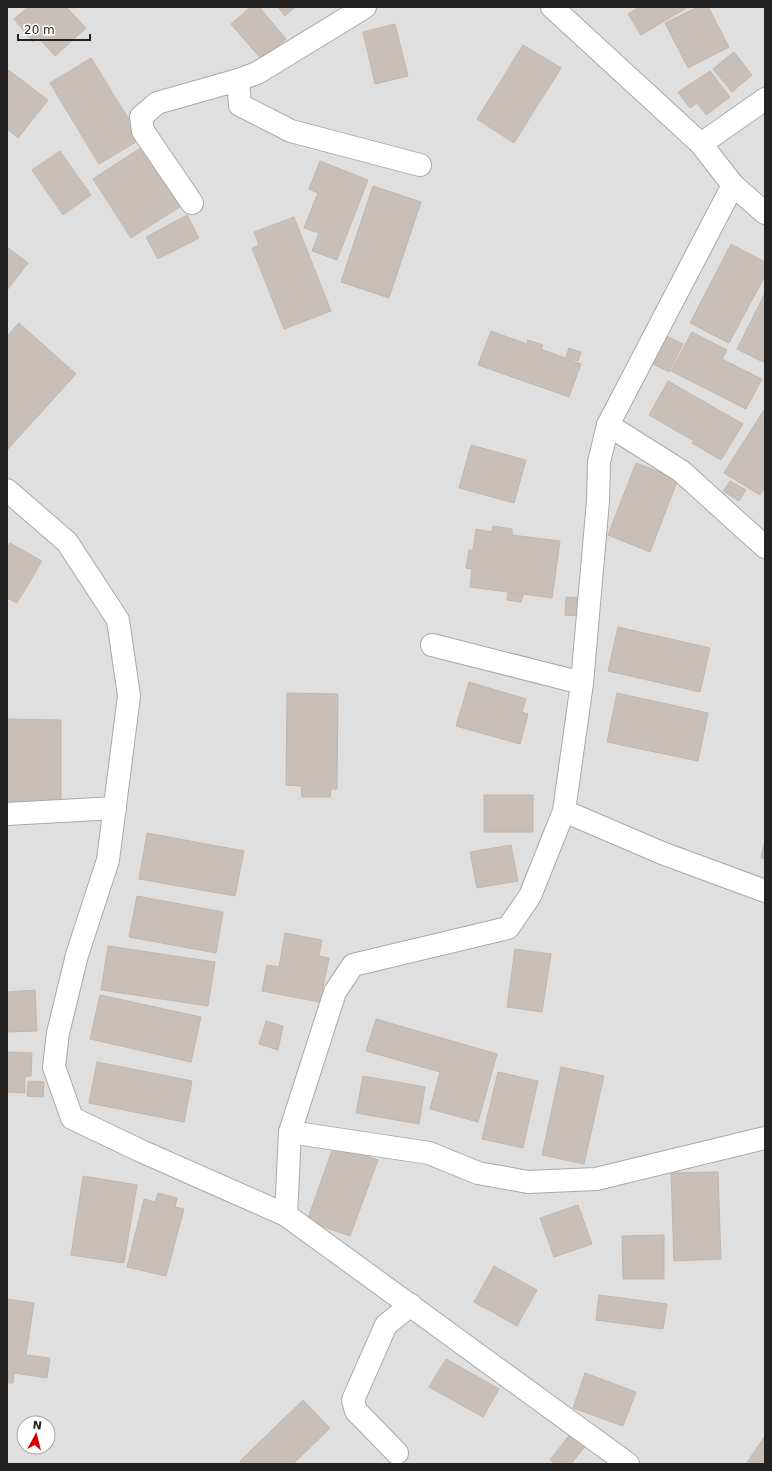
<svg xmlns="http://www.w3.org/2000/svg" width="772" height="1471" viewBox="0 0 772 1471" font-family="'DejaVu Sans',sans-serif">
  <rect width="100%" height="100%" fill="#f2efe9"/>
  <!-- residential -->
  <path fill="#e0dfdf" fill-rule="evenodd" d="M 7,7 L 765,7 L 765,1464 L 7,1464 ZM 24,1423 L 48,1423 L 48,1447 L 24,1447 Z"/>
  <!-- building -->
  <g fill="#c7bfb8" stroke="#c4b6ab">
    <polygon points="28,7 66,7 86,28 55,56 38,37 33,42 14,19"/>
    <polygon points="251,7 259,7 286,39 262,60 231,24"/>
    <polygon points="278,7 295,7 285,16"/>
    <polygon points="640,7 688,7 641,35 628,14"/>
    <polygon points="698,7 708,7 729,47 688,68 665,23"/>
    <polygon points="395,24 408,76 375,84 363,32"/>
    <polygon points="523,45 561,68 514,143 477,119"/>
    <polygon points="734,52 752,75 732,92 713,69"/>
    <polygon points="91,58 141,139 99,164 50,83"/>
    <polygon points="7,69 48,100 18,138 7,129"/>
    <polygon points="710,71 730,97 706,115 697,103 690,108 678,92"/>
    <polygon points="142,147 181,206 131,238 93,179"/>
    <polygon points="60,151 91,195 63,215 32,170"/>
    <polygon points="320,161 368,180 337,260 312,251 319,233 304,228 318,193 309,189"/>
    <polygon points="373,186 421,202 389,298 341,282"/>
    <polygon points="187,215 199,238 158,259 146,237"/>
    <polygon points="294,217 331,311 284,329 252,248 259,245 254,232"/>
    <polygon points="731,244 765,262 765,276 729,343 690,323"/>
    <polygon points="7,247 28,263 7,290"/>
    <polygon points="765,293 765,363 737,349"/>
    <polygon points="19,323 76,374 7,450 7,336"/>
    <polygon points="491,331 527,344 528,340 543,345 541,349 581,364 569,397 478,365"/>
    <polygon points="692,332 727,350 722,359 762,379 746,409 671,371"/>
    <polygon points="664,335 683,344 669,372 651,363"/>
    <polygon points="569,348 581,352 578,361 566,357"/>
    <polygon points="668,381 743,424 721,460 692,443 694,441 649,415"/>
    <polygon points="765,408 765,487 760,495 724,473"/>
    <polygon points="471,445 526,460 514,503 459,488"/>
    <polygon points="636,463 678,479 650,552 608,535"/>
    <polygon points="730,481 746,490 739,501 723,491"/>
    <polygon points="493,526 512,529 512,535 560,541 552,598 470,587 472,569 466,568 469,550 473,550 476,529 492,532"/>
    <polygon points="10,543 42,561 17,603 7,598 7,549"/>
    <polygon points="508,593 523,595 521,602 507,600"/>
    <polygon points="566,597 585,598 584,616 565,615"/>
    <polygon points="618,627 710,648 700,692 608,671"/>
    <polygon points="469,682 526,699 522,712 528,714 520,744 456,726"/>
    <polygon points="287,693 338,694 337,789 331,789 330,797 302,797 301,786 286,785"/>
    <polygon points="617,693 708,713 698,761 607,742"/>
    <polygon points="7,719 61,720 61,803 7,803"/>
    <rect x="484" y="795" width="49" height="37"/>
    <polygon points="147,833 244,851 235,896 139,879"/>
    <polygon points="765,839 765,859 761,858"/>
    <polygon points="511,845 518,881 477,888 470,852"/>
    <polygon points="137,896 223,912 216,953 129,937"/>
    <polygon points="285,933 322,940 319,956 329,958 320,1002 262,991 267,965 279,967"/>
    <polygon points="108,946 215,962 208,1006 101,990"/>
    <polygon points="515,949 551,954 542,1012 507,1007"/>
    <polygon points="35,990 37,1031 7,1032 7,992"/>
    <polygon points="100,995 201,1017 191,1062 90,1039"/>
    <polygon points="376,1019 497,1054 478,1122 430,1109 440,1072 366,1051"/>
    <polygon points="266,1021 283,1026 278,1050 259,1044"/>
    <polygon points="7,1052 32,1053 31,1076 25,1077 25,1093 7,1092"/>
    <polygon points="97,1062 192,1081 184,1122 89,1103"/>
    <polygon points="561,1067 604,1076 584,1164 542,1155"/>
    <polygon points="498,1072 538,1081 523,1148 482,1139"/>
    <polygon points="363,1076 425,1087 419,1124 356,1113"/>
    <polygon points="28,1081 44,1082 43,1097 27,1096"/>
    <polygon points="334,1145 378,1160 350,1236 307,1221"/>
    <polygon points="718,1172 721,1259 674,1261 671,1173"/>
    <polygon points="83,1176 137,1185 124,1263 71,1255"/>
    <polygon points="158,1193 177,1198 175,1207 184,1209 166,1276 127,1267 144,1199 155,1202"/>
    <polygon points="578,1205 592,1244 554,1257 540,1218"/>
    <polygon points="664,1235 664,1279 623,1279 622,1236"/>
    <polygon points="494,1266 537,1290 517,1326 474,1302"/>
    <polygon points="599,1295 667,1304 663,1329 596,1320"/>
    <polygon points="7,1299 34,1303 26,1355 50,1358 47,1378 14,1373 13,1383 7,1383"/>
    <polygon points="446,1359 499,1389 483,1417 429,1387"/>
    <polygon points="585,1373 636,1392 623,1426 573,1408"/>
    <polygon points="303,1400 330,1428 293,1464 242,1464 240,1461"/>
    <polygon points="571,1433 586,1445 571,1464 556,1464 550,1460"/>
    <polygon points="765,1436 765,1464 746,1464"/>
  </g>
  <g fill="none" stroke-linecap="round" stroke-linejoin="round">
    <defs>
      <g id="minor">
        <polyline points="365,7 257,73 238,80 240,105 291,131 420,165"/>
        <polyline points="552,7 701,144 733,185 765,213"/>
        <polyline points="701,144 765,99"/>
        <polyline points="192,203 143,131 141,117 157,103 238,80"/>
        <polyline points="608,425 681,471 765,547"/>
        <polyline points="7,490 67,542 118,620 129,696 108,860 77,955 58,1033 54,1067 72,1118 141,1151 286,1215 628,1464"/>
        <polyline points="432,645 582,683"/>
        <polyline points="564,811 662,853 765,891"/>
        <polyline points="7,814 115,808"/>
        <polyline points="290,1132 429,1153 478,1173 528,1182 596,1179 765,1138"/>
        <polyline points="286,1215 290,1132 335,992 353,965 508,928 530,896 564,811 582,683 598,501 599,462 608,425 733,185"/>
        <polyline points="397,1453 356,1411 353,1400 386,1325 411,1305"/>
      </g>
    </defs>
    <!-- minor casing -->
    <use href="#minor" stroke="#a9a9a9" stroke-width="24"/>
    <!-- minor -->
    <use href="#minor" stroke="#fff" stroke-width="22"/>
  </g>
  <!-- border -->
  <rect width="772" height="1471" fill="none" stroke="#222222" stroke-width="16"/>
  <!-- north arrow -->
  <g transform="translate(36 1435) rotate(7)"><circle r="19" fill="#ffffff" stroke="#a7a7a7"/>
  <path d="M0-3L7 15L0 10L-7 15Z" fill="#d40000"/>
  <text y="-6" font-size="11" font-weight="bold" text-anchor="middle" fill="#222222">N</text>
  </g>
  <!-- scale -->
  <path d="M18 34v6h72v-6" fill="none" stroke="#222222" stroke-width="2"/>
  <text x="24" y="34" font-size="12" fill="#222222" stroke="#ffffff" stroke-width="3" paint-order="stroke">20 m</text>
</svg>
